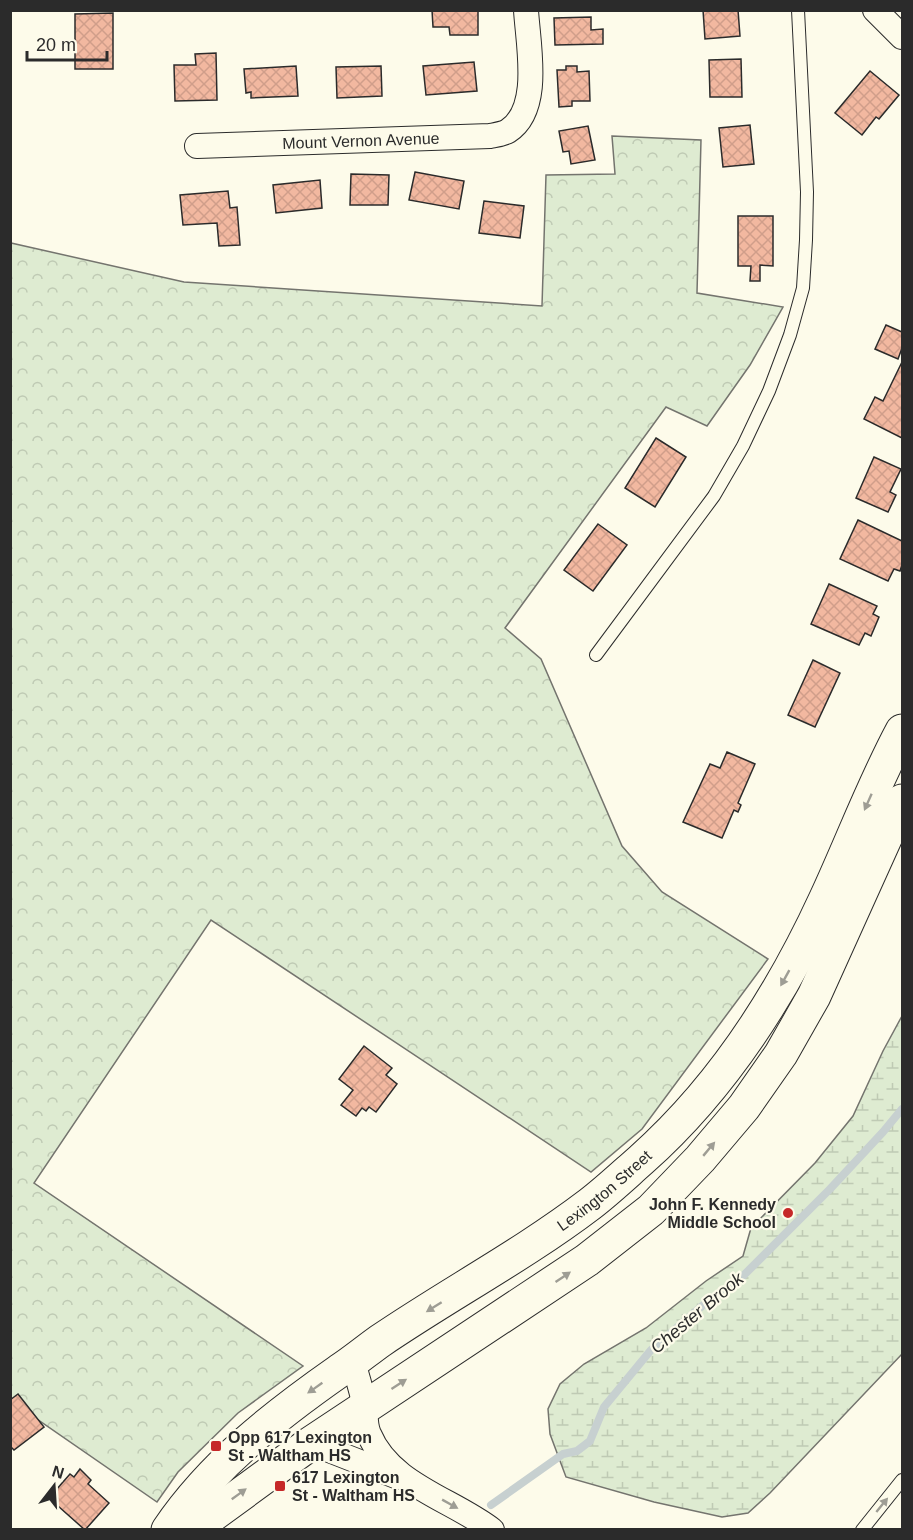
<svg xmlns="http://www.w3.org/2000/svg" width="913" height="1540" viewBox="0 0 913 1540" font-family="Helvetica,sans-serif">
  <defs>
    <pattern id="forest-crowns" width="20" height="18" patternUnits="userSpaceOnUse" patternTransform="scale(1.5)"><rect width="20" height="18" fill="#deebd1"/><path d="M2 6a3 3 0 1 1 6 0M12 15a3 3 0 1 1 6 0" fill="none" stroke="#bfcab4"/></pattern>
    <pattern id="wetland-marsh" width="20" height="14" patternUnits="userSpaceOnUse" patternTransform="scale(1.5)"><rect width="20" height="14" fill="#deebd1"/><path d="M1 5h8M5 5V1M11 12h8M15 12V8" fill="none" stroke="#bfcab4"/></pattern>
    <pattern id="building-cross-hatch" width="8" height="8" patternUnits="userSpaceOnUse" patternTransform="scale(1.5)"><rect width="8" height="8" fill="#f2b8a0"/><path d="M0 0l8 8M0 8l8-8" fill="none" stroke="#d09e8a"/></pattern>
  </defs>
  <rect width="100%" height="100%" fill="#fdfbea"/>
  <!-- forest -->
  <polygon fill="url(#forest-crowns)" stroke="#74746e" stroke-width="1.5" points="612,136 701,140 697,293 783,307 750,365 707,426 666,407 505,628 541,659 622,846 662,892 768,959 642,1129 591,1172 211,920 34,1183 303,1366 238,1413 178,1472 157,1502 11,1401 11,243 184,282 542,306 546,175 615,174"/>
  <!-- wetland -->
  <polygon fill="url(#wetland-marsh)" stroke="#74746e" stroke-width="1.5" points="902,1016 902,1354 770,1493 748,1513 722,1517 654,1502 566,1477 550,1434 548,1409 560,1384 584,1364 646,1328 706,1281 743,1256 751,1228 815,1163 853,1116 883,1051"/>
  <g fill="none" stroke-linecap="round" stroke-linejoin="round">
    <!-- stream -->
    <polyline stroke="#c7d0d0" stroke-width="8" points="491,1505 563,1454 577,1451 590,1441 604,1407 651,1350 702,1306 739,1280 830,1189 883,1132 902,1109"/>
  </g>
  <!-- building -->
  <g fill="url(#building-cross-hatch)" stroke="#2b2b2b" stroke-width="1.5">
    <polygon points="432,10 478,10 478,35 450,35 449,27 433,27"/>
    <polygon points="703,10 738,10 740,36 705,39"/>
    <polygon points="113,13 113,69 75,69 75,14"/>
    <polygon points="591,17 591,30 603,29 603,44 555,45 554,18"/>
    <polygon points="216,53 217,100 175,101 174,65 196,65 195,54"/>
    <polygon points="741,59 742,97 710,97 709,60"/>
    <polygon points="474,62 477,91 426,95 423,66"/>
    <polygon points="296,66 298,96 251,98 251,92 246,93 244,69"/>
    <polygon points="381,66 382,96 337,98 336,67"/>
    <polygon points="566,66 577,66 577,72 589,71 590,101 572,101 572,106 559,107 557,70 566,70"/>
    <polygon points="870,71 899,95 879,119 876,117 862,135 835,113"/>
    <polygon points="750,125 754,164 723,167 719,128"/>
    <polygon points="588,126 595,160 571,164 569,151 563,152 559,131"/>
    <polygon points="415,172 464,181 459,209 409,200"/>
    <polygon points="351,174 389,175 388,205 350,205"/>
    <polygon points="320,180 322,208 276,213 273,185"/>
    <polygon points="228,191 230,208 237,207 240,245 219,246 217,223 183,225 180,195"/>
    <polygon points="484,201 524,206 520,238 479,233"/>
    <polygon points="738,216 773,216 773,266 760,265 760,281 750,281 751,266 738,266"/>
    <polygon points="886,325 902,332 902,348 898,359 875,349"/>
    <polygon points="902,362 902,438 864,419 875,397 883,401"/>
    <polygon points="656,438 686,457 655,507 625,488"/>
    <polygon points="874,457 901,469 890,492 896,495 888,512 856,498"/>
    <polygon points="858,520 902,541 902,565 900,571 894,569 888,581 840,559"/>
    <polygon points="598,524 627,545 593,591 564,570"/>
    <polygon points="829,584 877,606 873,614 879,617 871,636 865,633 859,645 811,624"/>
    <polygon points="813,660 840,673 815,727 788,715"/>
    <polygon points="727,752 755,764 738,803 741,805 738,812 734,810 722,838 683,822 710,764 720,768"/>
    <polygon points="364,1046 392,1068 386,1075 397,1084 376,1112 369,1107 366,1111 362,1108 356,1116 341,1105 353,1090 339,1079"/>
    <polygon points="18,1394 44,1427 14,1450 10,1446 10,1400"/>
    <polygon points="80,1469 91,1480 88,1484 109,1503 85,1530 49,1498 70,1474 74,1477"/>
  </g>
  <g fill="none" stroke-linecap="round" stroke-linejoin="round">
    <defs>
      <g id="service">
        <polyline points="596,655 714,496 743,446 769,391 790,335 803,288 806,240 807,192 798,10"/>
        <polyline points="862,1530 902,1480"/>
      </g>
      <g id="minor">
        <polyline points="875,10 902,37"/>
        <path id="s1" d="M 197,146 L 490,136 C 495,135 503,134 508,131 C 542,109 528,45 526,10"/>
        <path d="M 353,1362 C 357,1376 362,1392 365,1407 C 366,1416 365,1426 369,1434 C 390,1485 452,1499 492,1530"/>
        <polyline points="311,1443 398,1477"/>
      </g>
      <g id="primary">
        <path id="s2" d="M 168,1530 C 212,1465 276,1415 339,1371 C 353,1362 366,1351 380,1341 C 449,1294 523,1255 590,1204 C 607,1191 624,1175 641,1160 C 722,1088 781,996 826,898 C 852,842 873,785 902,731"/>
        <polyline points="192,1530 311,1443 587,1260 651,1210 700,1159 744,1107 781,1054 814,996 902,801"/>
      </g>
    </defs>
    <!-- service casing -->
    <use href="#service" stroke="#2b2b2b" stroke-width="14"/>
    <!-- minor casing -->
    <use href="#minor" stroke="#2b2b2b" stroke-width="26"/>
    <!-- primary casing -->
    <use href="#primary" stroke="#2b2b2b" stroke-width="35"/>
    <!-- service -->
    <use href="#service" stroke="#fdfbea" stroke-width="12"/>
    <!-- minor -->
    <use href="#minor" stroke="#fdfbea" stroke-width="24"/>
    <!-- primary -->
    <use href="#primary" stroke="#fdfbea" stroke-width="33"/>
  </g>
  <!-- one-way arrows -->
  <defs><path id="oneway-solid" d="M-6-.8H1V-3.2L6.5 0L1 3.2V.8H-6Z" transform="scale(1.5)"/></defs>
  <g fill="#9e9d94">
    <use href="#oneway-solid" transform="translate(868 802) rotate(114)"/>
    <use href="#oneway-solid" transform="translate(785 978) rotate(119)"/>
    <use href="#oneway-solid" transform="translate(709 1149) rotate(-50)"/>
    <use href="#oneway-solid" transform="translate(563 1277) rotate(-34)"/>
    <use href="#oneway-solid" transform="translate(434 1307) rotate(148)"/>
    <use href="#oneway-solid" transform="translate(399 1384) rotate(-33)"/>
    <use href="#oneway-solid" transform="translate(315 1388) rotate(145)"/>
    <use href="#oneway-solid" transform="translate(239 1494) rotate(-36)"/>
    <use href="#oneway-solid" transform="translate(450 1504) rotate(29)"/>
    <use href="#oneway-solid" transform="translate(882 1505) rotate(-51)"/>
  </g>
  <!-- markers -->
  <g fill="#c62828" stroke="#fdfbea" stroke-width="2">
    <circle cx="788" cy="1213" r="6"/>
    <rect x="210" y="1440" width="12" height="12" rx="3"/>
    <rect x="274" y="1480" width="12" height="12" rx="3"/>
  </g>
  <g text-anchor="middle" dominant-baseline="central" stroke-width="4.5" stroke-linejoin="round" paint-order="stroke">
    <!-- street labels -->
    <g font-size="16" fill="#2b2b2b" stroke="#fdfbea">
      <text stroke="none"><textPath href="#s1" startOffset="164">Mount Vernon Avenue</textPath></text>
      <text stroke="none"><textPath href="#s2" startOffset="556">Lexington Street</textPath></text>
    </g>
    <!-- poi labels -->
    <g font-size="16" font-weight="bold" fill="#2b2b2b" stroke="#fdfbea" text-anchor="start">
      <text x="776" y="1204" text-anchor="end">John F. Kennedy<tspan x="776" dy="18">Middle School</tspan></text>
      <text x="228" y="1437">Opp 617 Lexington<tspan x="228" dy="18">St - Waltham HS</tspan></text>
      <text x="292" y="1477">617 Lexington<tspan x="292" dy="18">St - Waltham HS</tspan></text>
    </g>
    <!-- water labels -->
    <g font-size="18" font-style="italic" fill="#2b2b2b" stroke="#fdfbea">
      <text transform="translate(697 1313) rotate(-40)">Chester Brook</text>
    </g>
  </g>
  <!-- border -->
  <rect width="913" height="1540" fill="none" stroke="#2b2b2b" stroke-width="24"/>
  <!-- north arrow -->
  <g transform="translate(54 1486) rotate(17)" stroke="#fdfbea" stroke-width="4.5" paint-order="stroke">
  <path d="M0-4.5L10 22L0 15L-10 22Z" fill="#2b2b2b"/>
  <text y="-9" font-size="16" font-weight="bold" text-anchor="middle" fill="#2b2b2b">N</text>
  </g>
  <!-- scale -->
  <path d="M27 51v9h80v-9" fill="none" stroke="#2b2b2b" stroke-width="3"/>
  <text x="36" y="51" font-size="18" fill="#2b2b2b" stroke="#fdfbea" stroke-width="4.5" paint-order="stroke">20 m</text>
</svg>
